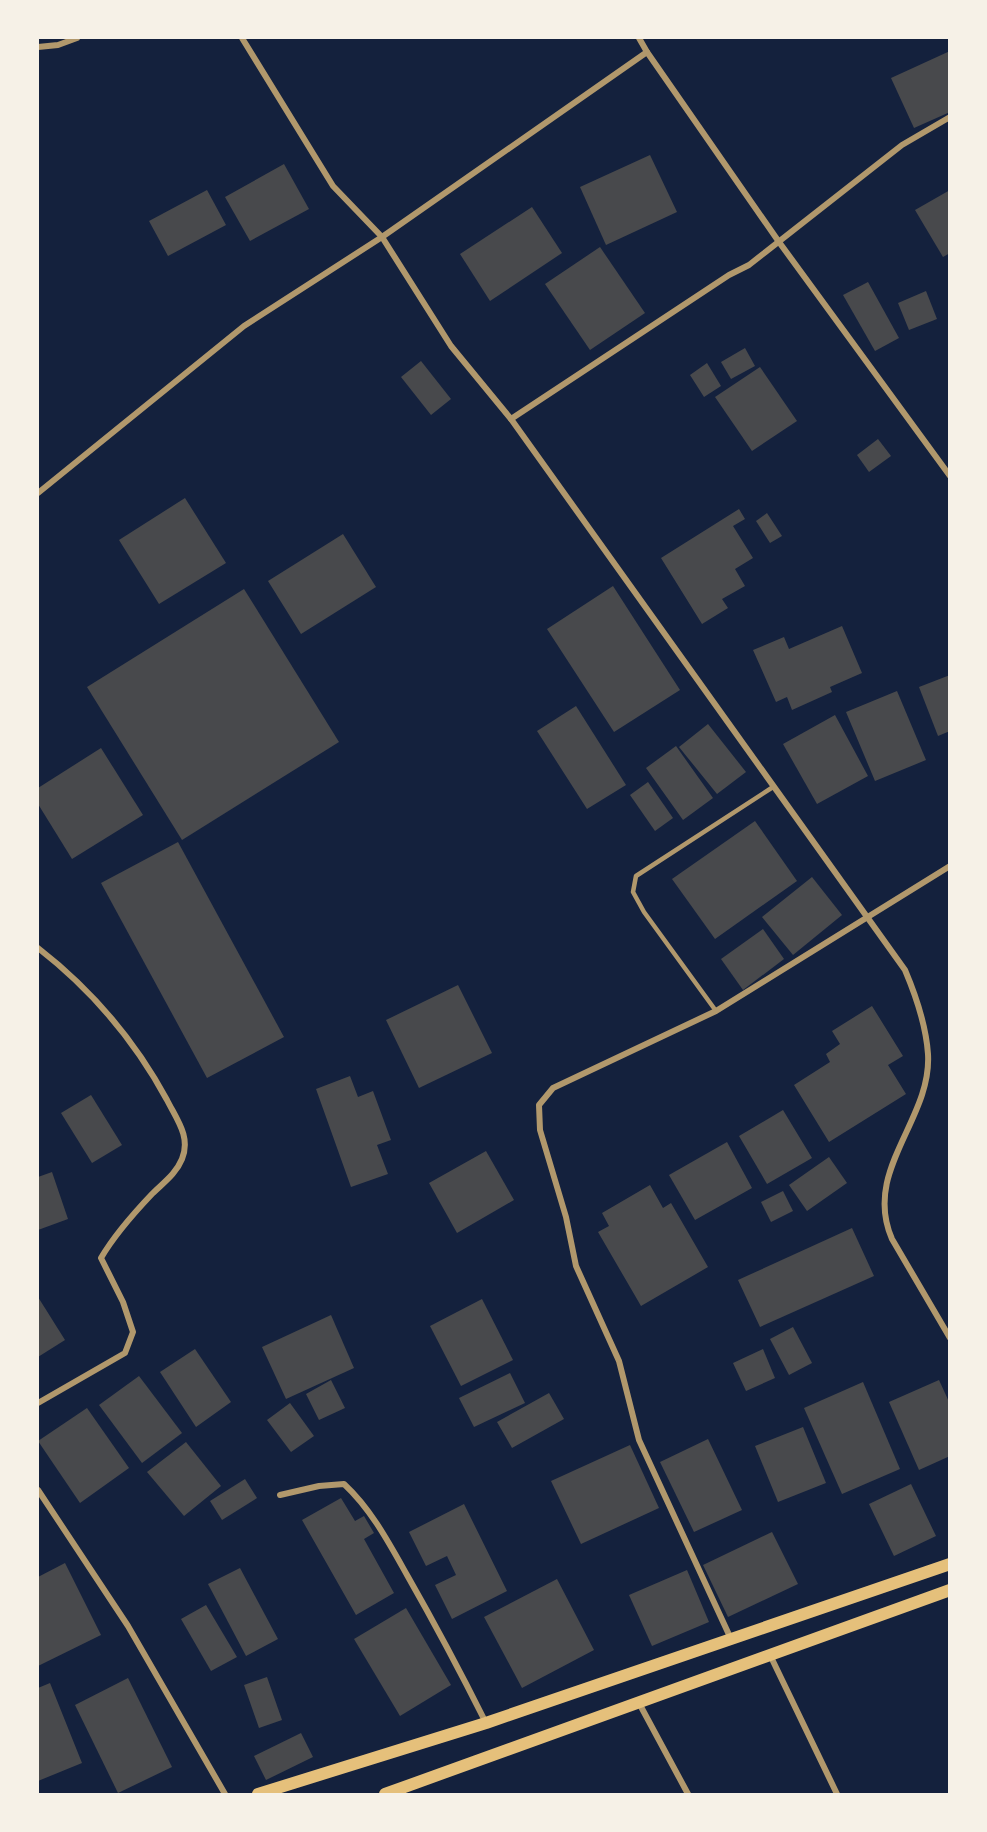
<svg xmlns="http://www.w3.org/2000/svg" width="987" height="1832" viewBox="0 0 987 1832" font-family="'PT Serif',serif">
  <rect width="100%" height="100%" fill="#14213d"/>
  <!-- building -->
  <g fill="#48494c">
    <polygon points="950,51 950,112 914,128 891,78"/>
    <polygon points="650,155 677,212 606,245 580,187"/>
    <polygon points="284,164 309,209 250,241 225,197"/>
    <polygon points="207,190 226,225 168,256 149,221"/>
    <polygon points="950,190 950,253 943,257 915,210"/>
    <polygon points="532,207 562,253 490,301 460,254"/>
    <polygon points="600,247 645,313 590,350 545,284"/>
    <polygon points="868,282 899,338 875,351 843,295"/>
    <polygon points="926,291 937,319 909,330 898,303"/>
    <polygon points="745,348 755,366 731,379 721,362"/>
    <polygon points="421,361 451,399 431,415 401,377"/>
    <polygon points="707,363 721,386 704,397 690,375"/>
    <polygon points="760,367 797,421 752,451 715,397"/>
    <polygon points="878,439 891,456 869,472 857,455"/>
    <polygon points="185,498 226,563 159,604 119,540"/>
    <polygon points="739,509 745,519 733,526 753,558 735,569 745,586 722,599 728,608 702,624 661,558"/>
    <polygon points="767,513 782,536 770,543 756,521"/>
    <polygon points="343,534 376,587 301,634 268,581"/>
    <polygon points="613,586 680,690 614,732 547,629"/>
    <polygon points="244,589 339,742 182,840 87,687"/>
    <polygon points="842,626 862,673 830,687 832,692 792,710 787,697 776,702 753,650 784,637 789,649"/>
    <polygon points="950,675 950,731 938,736 919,687"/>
    <polygon points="897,691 926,760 875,781 846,712"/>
    <polygon points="576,706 626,785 587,809 537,731"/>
    <polygon points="835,715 868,776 817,804 783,744"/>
    <polygon points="708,724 746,772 717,794 679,747"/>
    <polygon points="676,746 713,798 683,820 646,768"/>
    <polygon points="101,748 143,815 72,859 38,804 38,788"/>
    <polygon points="648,782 673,818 655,831 630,795"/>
    <polygon points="755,821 797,881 715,939 672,879"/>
    <polygon points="178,842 284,1037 207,1078 101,883"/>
    <polygon points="812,877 842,915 793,955 762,917"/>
    <polygon points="763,929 784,959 743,990 721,959"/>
    <polygon points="458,985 492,1053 419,1088 386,1020"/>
    <polygon points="872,1006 903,1056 888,1065 906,1094 829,1142 794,1085 830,1062 826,1054 840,1044 832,1031"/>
    <polygon points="350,1076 358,1097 373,1091 391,1140 377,1145 388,1174 351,1187 316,1089"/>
    <polygon points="91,1095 122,1145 92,1163 61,1113"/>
    <polygon points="783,1110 812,1158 767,1184 739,1136"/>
    <polygon points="727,1142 752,1188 695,1220 669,1175"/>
    <polygon points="486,1151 514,1200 457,1233 429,1183"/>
    <polygon points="829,1157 847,1183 807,1211 789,1185"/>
    <polygon points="52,1172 68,1219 38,1230 38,1177"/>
    <polygon points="650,1185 663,1208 671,1203 708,1267 641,1306 598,1232 609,1226 602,1213"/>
    <polygon points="783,1191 793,1211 771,1222 761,1202"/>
    <polygon points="852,1228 874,1276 760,1327 738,1280"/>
    <polygon points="38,1297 65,1340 38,1357"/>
    <polygon points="482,1299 513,1360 461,1386 430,1326"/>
    <polygon points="331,1315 354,1368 286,1399 262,1347"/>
    <polygon points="793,1327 812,1363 789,1375 770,1339"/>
    <polygon points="195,1349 231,1402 196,1427 160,1372"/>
    <polygon points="763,1349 775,1378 746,1391 733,1363"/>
    <polygon points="510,1373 525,1403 474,1427 459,1398"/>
    <polygon points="139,1376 182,1433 142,1463 99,1405"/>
    <polygon points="331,1380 345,1408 319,1420 306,1394"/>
    <polygon points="939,1380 950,1404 950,1456 919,1470 889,1402"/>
    <polygon points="863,1382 900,1469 842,1494 804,1408"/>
    <polygon points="549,1393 564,1419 512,1448 497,1422"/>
    <polygon points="290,1403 314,1436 291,1452 267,1420"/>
    <polygon points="87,1408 129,1468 80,1503 38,1441"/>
    <polygon points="803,1427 826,1483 778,1502 755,1446"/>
    <polygon points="708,1439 742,1510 694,1532 660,1462"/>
    <polygon points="186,1442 221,1486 184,1516 147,1472"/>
    <polygon points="630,1445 659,1508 581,1544 551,1481"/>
    <polygon points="245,1479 257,1498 222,1520 210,1501"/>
    <polygon points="911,1484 936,1536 894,1556 869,1504"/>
    <polygon points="341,1498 355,1521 364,1516 374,1533 364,1539 394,1593 356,1615 302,1520"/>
    <polygon points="464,1504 507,1591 452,1619 435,1585 456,1575 447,1556 426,1566 409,1532"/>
    <polygon points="772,1532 798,1584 728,1617 703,1565"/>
    <polygon points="65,1563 101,1635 38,1666 38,1577"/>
    <polygon points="240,1568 278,1639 246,1656 208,1584"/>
    <polygon points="687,1570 709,1622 652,1646 629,1595"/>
    <polygon points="557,1579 594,1650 522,1688 484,1617"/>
    <polygon points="206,1605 237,1657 211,1671 181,1619"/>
    <polygon points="406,1608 451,1685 400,1716 354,1639"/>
    <polygon points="267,1677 282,1720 259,1728 244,1685"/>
    <polygon points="128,1678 172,1767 118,1793 75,1705"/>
    <polygon points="50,1683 82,1763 38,1781 38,1688"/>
    <polygon points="301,1733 313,1757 266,1780 254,1756"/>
  </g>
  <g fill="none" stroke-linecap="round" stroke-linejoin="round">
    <!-- service -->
    <polyline stroke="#b1986c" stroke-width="4.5" points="716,1011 644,912 633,892 636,876 773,787"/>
    <!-- minor -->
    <g stroke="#b1986c" stroke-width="6">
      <path d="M 242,38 L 333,186 L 382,237 L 451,346 L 511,419 L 905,970 C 916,996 926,1025 928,1054 C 932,1120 862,1170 892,1239 L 950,1338"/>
      <polyline points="639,38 647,52"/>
      <polyline points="38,47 58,45 77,38"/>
      <polyline points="511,419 729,275 749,265 902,145 950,117"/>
      <polyline points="38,493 244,326 382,237 647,52 779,242 950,476"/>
      <path d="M 38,948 C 92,990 134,1039 167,1100 C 177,1120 191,1137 182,1159 C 176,1174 163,1183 152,1194 C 133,1214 115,1234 101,1258 L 123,1302 L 133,1332 L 125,1353 L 38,1403"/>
      <polyline points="38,1490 128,1626 225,1794"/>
      <path d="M 280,1495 L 319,1486 L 344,1484 C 371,1509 389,1543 407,1575 C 435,1624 461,1673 486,1723"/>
      <polyline points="731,1639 639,1440 619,1361 576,1266 566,1217 540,1130 539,1105 553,1088 716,1011 950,866"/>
      <polyline points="771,1657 837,1794"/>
      <polyline points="639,1703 688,1794"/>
    </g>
    <!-- secondary -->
    <g stroke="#e5c07b" stroke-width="12">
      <polyline points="258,1794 486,1723 950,1564"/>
      <polyline points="385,1794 950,1590"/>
    </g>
  </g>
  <!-- border -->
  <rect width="987" height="1832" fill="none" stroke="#f6f1e7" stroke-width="78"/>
</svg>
